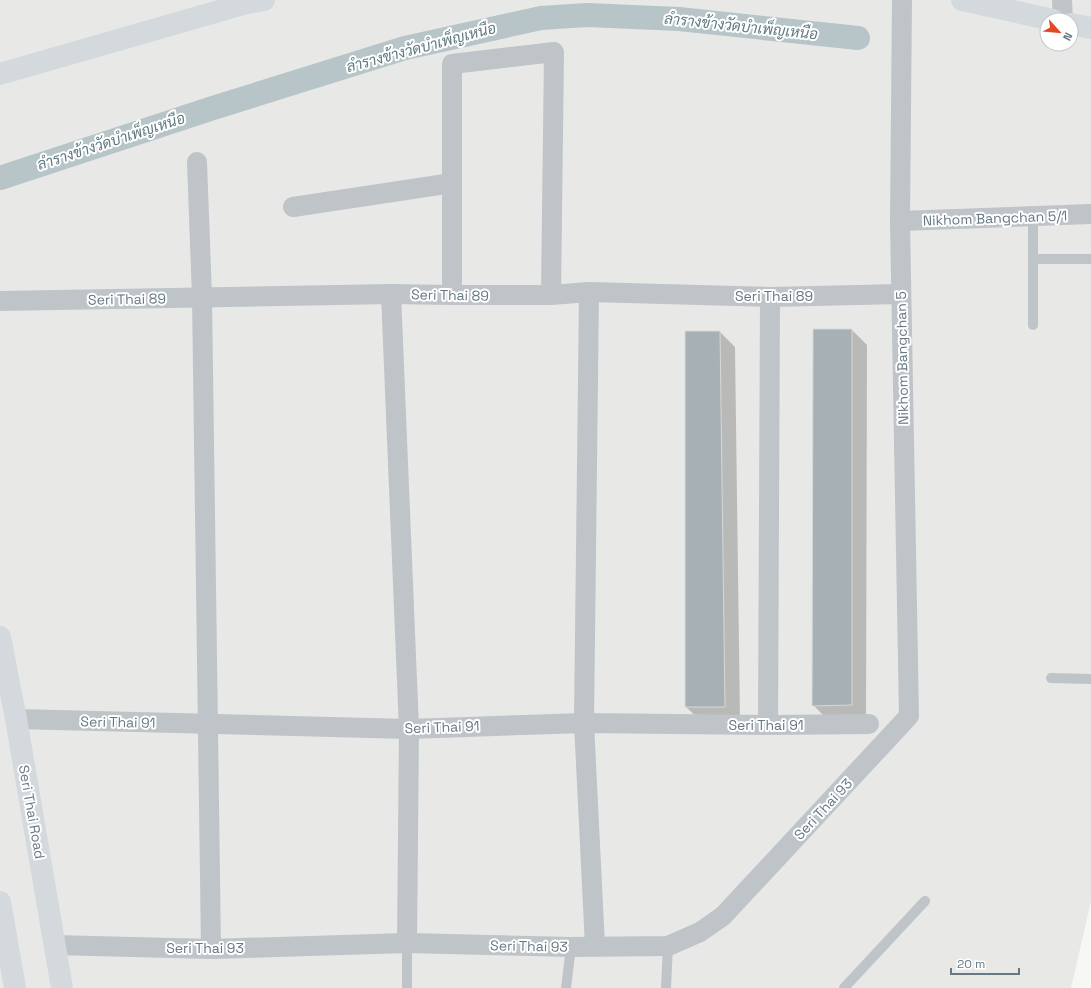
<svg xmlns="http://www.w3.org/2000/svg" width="1091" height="988" viewBox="0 0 1091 988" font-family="'Space Grotesk',Sarabun,sans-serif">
  <rect width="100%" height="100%" fill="#f7f7f4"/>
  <!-- built -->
  <path fill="#e8e8e7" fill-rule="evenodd" d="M 0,0 L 1091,0 L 1091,901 L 1071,988 L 0,988 ZM 1047,20 L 1071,20 L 1071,44 L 1047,44 Z"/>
  <!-- shadow -->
  <g fill="#0003">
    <polygon points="814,330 852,330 867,345 866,719 828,720 813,705"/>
    <polygon points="686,332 720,332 735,347 740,721 701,721 686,707"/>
  </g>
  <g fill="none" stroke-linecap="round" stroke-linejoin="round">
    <!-- canal -->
    <polyline stroke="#b7c5c8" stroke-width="24" points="0,178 213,108 405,48 541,18 587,15 679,19 858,38"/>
  </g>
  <!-- building -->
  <g fill="#a6b0b5" stroke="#d8d8d6">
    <polygon points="813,329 852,329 852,705 812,706"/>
    <polygon points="685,331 720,331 725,707 685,707"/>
  </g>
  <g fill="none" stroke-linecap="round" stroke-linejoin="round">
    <!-- lane -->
    <g stroke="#bfc4c8" stroke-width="10">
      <polyline points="1033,216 1033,325"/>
      <polyline points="1033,259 1091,259"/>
      <polyline points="1051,678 1091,679"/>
      <polyline points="407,988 407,943"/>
      <polyline points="566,988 571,947"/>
      <polyline points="666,988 668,946"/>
      <polyline points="844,988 925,901"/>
    </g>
    <!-- street -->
    <g stroke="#bfc4c8" stroke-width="20">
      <polyline points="1062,0 1063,20"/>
      <polyline points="197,162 202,297 211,949"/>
      <polyline points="293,207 452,183"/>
      <polyline points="900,221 1091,214"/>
      <polyline points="589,292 584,723 595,946"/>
      <polyline points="391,294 409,729 407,943"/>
      <polyline points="452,295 452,64 554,52 551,295"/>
      <polyline points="0,301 391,294 452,295 551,295 589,292 770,297 901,294"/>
      <polyline points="16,719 409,729 584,723 768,725 869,724"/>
      <polyline points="768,725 770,297"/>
      <polyline points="54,945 211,949 407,943 571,947 668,946 700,932 723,916 909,716 900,221 902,0"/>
    </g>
    <!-- secondary -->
    <g stroke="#d4d9dd" stroke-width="22">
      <polyline points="962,0 1053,20"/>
      <polyline points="1071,24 1091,28"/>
      <polyline points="0,74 247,3 264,0"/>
      <polyline points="0,637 16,719 62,988"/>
      <polyline points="0,902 15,988"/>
    </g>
  </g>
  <g text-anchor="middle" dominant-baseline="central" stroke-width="4" stroke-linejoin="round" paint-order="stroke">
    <!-- street labels -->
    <g font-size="14" fill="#657985" stroke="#fff">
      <text transform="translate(995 218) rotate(-2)">Nikhom Bangchan 5/1</text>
      <text transform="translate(450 295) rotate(1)">Seri Thai 89</text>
      <text x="774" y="296">Seri Thai 89</text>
      <text transform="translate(127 299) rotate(-1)">Seri Thai 89</text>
      <text transform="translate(902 358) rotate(-91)">Nikhom Bangchan 5</text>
      <text transform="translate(118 722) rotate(1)">Seri Thai 91</text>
      <text x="766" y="725">Seri Thai 91</text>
      <text transform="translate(442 727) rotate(-2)">Seri Thai 91</text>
      <text transform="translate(823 809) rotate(-47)">Seri Thai 93</text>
      <text transform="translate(32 812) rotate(80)">Seri Thai Road</text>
      <text transform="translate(529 946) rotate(1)">Seri Thai 93</text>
      <text x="205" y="948">Seri Thai 93</text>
    </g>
    <!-- water labels -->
    <g font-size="15" font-style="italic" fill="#617b81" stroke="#fff">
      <text transform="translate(741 26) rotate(6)">ลำรางข้างวัดบำเพ็ญเหนือ</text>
      <text transform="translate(421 47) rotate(-15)">ลำรางข้างวัดบำเพ็ญเหนือ</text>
      <text transform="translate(111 141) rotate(-18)">ลำรางข้างวัดบำเพ็ญเหนือ</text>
    </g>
  </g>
  <!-- north arrow -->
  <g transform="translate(1059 32) rotate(117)"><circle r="19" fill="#ffffff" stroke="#c1c9ce"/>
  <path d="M0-3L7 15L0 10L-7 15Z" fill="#e64625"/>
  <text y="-6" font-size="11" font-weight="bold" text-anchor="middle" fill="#657985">N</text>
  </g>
  <!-- scale -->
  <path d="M951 968v6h68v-6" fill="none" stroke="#657985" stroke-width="2"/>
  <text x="957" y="968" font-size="12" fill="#657985" stroke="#ffffff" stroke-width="3" paint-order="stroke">20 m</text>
</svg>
